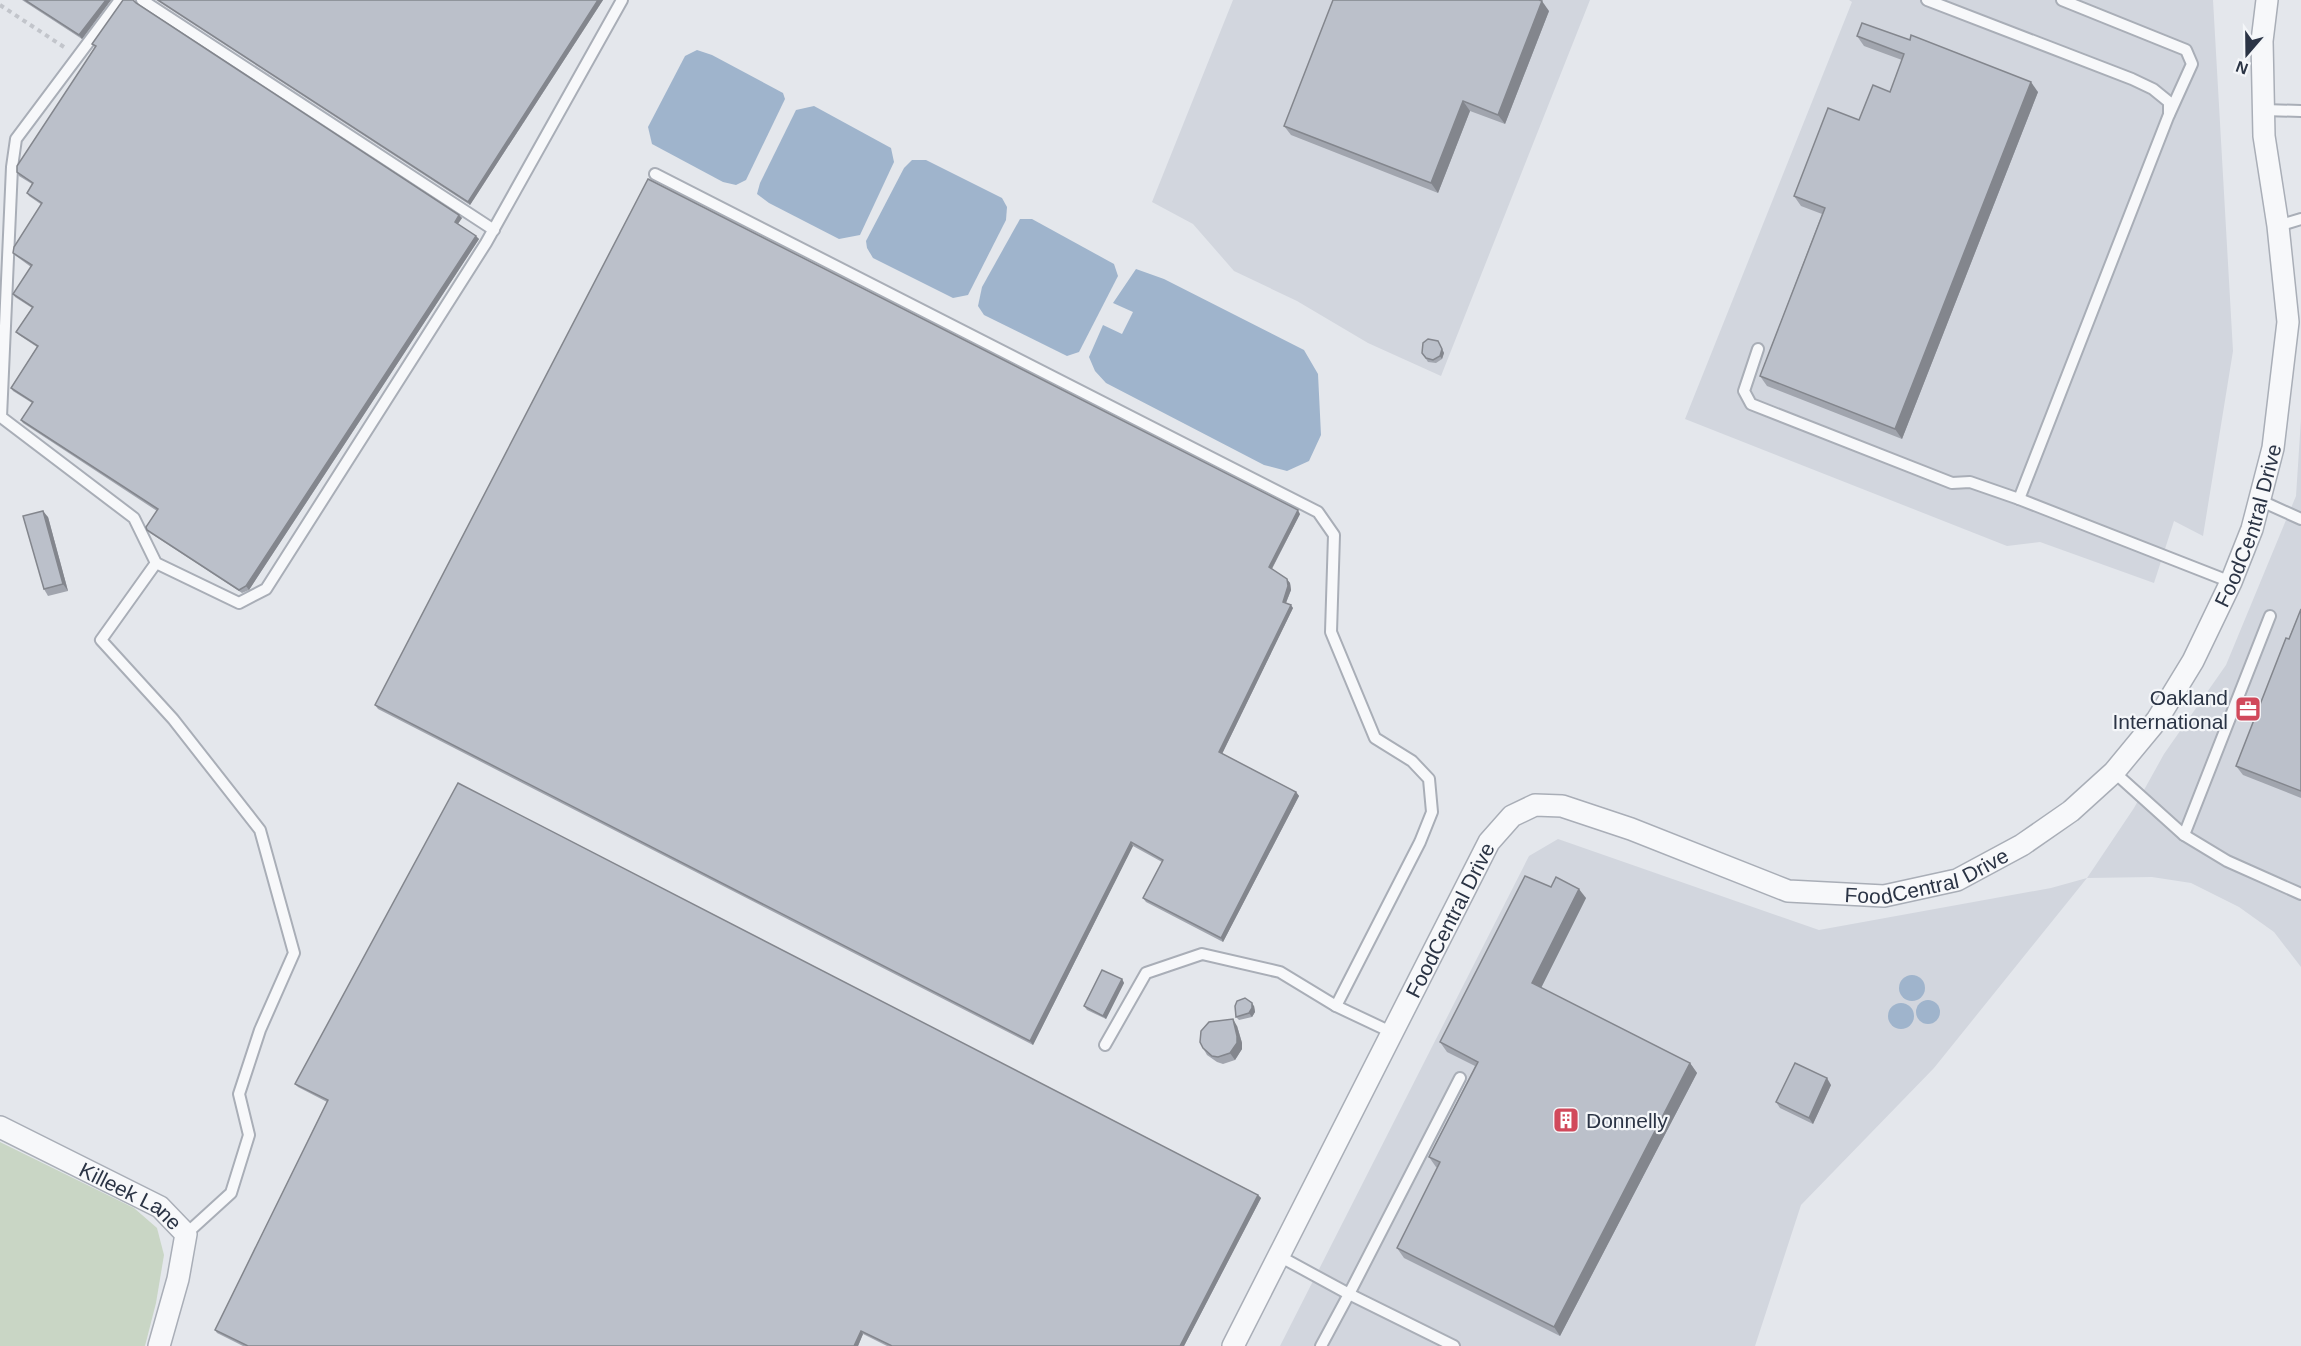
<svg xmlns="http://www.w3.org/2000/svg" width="2301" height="1346" viewBox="0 0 2301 1346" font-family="Helvetica,sans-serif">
  <rect width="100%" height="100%" fill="#e4e7ec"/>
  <!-- built -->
  <g fill="#d2d6de">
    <polygon points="1233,0 1590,0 1441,376 1368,343 1297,301 1234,271 1193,224 1152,202"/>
    <polygon points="1849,0 2213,0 2233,351 2203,536 2174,521 2154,583 2040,542 2007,546 1685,419 1852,2"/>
    <polygon points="2301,419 2301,967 2274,932 2239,907 2191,883 2152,877 2087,878 1934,1068 1801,1205 1755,1346 1280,1346 1529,856 1558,839 1819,930 2051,888 2087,878 2134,808 2164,754 2226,665 2296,496"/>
  </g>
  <!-- green -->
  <polygon fill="#c9d6c5" points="0,1142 134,1208 157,1228 164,1255 156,1303 145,1346 0,1346"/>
  <!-- water -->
  <g fill="#9fb4cc">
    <polygon points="697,50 712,55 783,93 785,99 746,180 736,185 723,182 652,144 648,127 685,56"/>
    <polygon points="814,106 891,148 894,162 860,235 839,239 769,203 757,194 760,183 796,110"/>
    <polygon points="912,160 926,160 1002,198 1007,207 1006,220 968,295 953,298 873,258 867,248 866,241 904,168"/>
    <polygon points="1020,219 1032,219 1114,264 1118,276 1079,352 1067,356 984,315 978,306 982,287"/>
    <polygon points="1136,269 1164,279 1304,350 1318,374 1321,435 1309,461 1287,471 1264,465 1106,383 1095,371 1089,357 1103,325 1122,334 1133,312 1113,303"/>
    <circle cx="1912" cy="988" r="13"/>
    <circle cx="1928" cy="1012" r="12"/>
    <circle cx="1901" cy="1016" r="13"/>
  </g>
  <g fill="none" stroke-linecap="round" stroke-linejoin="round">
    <defs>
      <g id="service">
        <polyline points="120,0 16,139 12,167 1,417 134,518 156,563 239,603 266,589 486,243 622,0"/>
        <polyline points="142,0 494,230"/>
        <polyline points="1927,0 2132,79 2153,89 2169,102 2169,114"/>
        <polyline points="2264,110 2301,111"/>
        <polyline points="655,174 1318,512 1334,535 1331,632 1375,738 1412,761 1429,779 1432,812 1420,842 1336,1006 1391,1032"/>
        <polyline points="2278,226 2301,219"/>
        <polyline points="1758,349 1744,391 1751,404 1952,483 1970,482 2019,499 2231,582"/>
        <polyline points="2019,499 2168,117 2192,64 2186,50 2062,0"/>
        <polyline points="2259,500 2301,519"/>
        <polyline points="156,563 101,640 173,719 260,830 294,953 260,1030 239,1094 249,1135 231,1193 186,1234"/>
        <polyline points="2114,772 2184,835 2227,861 2301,894"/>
        <polyline points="2184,835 2270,616"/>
        <polyline points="1105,1045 1146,973 1202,954 1280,972 1336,1006"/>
        <polyline points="1279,1256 1349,1294 1321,1346"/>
        <polyline points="1454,1346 1349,1294 1460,1078"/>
      </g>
      <g id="minor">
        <path id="s1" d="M 0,1127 L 160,1207 L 186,1234 L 178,1279 L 159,1346"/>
        <path id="s2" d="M 1233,1346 L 1489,842 L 1512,816 L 1535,805 L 1562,806 L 1631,829 L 1788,891 L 1884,896 L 1957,880 L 2022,845 L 2071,811 L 2114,772 L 2157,720 L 2193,661 L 2231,582 L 2252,529 L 2273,448 L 2288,322 L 2278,226 L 2264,136 L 2262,41 L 2267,0"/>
      </g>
    </defs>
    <!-- service casing -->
    <use href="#service" stroke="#a9aeb7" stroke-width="14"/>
    <!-- minor casing -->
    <use href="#minor" stroke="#a9aeb7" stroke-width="24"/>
    <!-- path -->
    <polyline stroke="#c2c5cb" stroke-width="4" stroke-dasharray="4.5 4.5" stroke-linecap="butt" points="0,5 67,49"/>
    <!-- service -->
    <use href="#service" stroke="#f7f8fa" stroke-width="10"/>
    <!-- minor -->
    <use href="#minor" stroke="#f7f8fa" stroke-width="21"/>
  </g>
  <!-- wall -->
  <g fill="#a1a5ae">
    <polygon points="22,0 111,0 82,39"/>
    <polygon points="156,0 603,0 470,205"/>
    <polygon points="135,2 459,215 462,218 458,224 479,239 249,590 242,593 150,533 146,527 157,511 23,423 21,420 32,403 13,391 11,388 37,347 19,335 16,332 32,308 15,297 13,294 31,267 16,256 13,253 42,205 29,196 27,193 32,184 19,176 17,172 95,47 92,44"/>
    <polygon points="1549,11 1505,124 1470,111 1438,193 1291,135 1284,126"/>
    <polygon points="1857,36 2038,92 1902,439 1767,386 1760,376 1822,214 1801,206 1794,196 1890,92 1902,60 1864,46"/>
    <polygon points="1438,341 1444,353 1442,359 1436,363 1428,362 1422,353"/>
    <polygon points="1300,514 1272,569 1290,583 1291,590 1286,603 1293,608 1222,754 1296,792 1299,796 1223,942 1146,902 1143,898 1162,862 1133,846 1033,1045 378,709 375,705"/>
    <polygon points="48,517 68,591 48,596 44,589"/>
    <polygon points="2301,609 2301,798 2243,775 2236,766"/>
    <polygon points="1551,887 1586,898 1541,988 1690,1063 1697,1073 1560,1336 1404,1258 1397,1248 1438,1168 1436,1167 1429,1157 1475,1066 1447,1052 1440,1042"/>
    <polygon points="1122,979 1124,983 1106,1019 1087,1010 1084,1006"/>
    <polygon points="1254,1006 1255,1012 1252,1017 1239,1020 1236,1017"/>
    <polygon points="1237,1026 1242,1043 1242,1049 1235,1060 1223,1064 1217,1062 1207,1055 1203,1048"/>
    <polygon points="295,1084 1258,1195 1261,1198 1184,1346 887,1346 863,1334 858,1346 243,1346 217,1333 215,1330 327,1102 298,1087"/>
    <polygon points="1831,1085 1813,1124 1780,1108 1776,1102"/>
  </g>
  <!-- shaded-wall -->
  <g fill="#83868d">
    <polygon points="106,0 111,0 82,39 79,35"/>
    <polygon points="598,0 603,0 470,205 468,202"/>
    <polygon points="1542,1 1549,11 1505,124 1498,115"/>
    <polygon points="2031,82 2038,92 1902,439 1895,429"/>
    <polygon points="1463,101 1470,111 1438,193 1431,183"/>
    <polygon points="459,215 462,218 457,225 455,222"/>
    <polygon points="476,236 479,239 249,590 246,586"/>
    <polygon points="1438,341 1444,353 1442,359 1440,356"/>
    <polygon points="1298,510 1300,514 1271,570 1269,567"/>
    <polygon points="43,511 48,517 68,591 63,584"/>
    <polygon points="1287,579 1290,583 1291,590 1285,605 1283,602"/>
    <polygon points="1291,605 1293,608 1221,756 1219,752"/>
    <polygon points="1296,792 1299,796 1223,942 1221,938"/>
    <polygon points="1131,842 1133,846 1033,1045 1030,1041"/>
    <polygon points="1579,889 1586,898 1539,992 1532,983"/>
    <polygon points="1122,979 1124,983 1106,1019 1103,1016"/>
    <polygon points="1252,1003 1254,1006 1255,1012 1252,1017 1249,1013"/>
    <polygon points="1233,1019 1237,1026 1242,1043 1242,1049 1235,1060 1230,1053"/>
    <polygon points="1690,1063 1697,1073 1560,1336 1554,1327"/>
    <polygon points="1827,1078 1831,1085 1813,1124 1809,1118"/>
    <polygon points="1258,1195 1261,1198 1184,1346 1180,1346"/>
    <polygon points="861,1331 863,1334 858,1346 854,1346"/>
  </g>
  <!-- building -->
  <g fill="#bbc0ca" stroke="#83868d" stroke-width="1.5">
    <polygon points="25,0 106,0 79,35"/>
    <polygon points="123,0 133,0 136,3 459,215 455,222 476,236 246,586 239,590 147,530 146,527 158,509 21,420 33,402 11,388 38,346 16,332 33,307 13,294 32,265 13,253 14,247 42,203 27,193 33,183 17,172 17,166 96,46 92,44"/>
    <polygon points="158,0 598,0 468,202"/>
    <polygon points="1333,0 1539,0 1542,1 1498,115 1463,101 1431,183 1284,126"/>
    <polygon points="1862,23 1910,40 1911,35 2031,82 1895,429 1760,376 1825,208 1794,196 1828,108 1859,120 1873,85 1890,92 1904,54 1857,36"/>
    <polygon points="648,179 1298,510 1269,567 1287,579 1288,586 1283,602 1291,605 1219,752 1296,792 1221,938 1143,898 1163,860 1131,842 1030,1041 375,705"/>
    <polygon points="1428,339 1438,341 1442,349 1440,356 1433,360 1426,358 1422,353 1423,343"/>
    <polygon points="43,511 63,584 44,589 23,516"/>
    <polygon points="2301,609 2301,791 2236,766 2286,638 2289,639"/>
    <polygon points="458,783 1258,1195 1180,1346 892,1346 861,1331 854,1346 248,1346 215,1330 328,1100 295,1084"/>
    <polygon points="1525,876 1551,887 1556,877 1579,889 1532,983 1690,1063 1554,1327 1397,1248 1440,1162 1429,1157 1478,1062 1440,1042"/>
    <polygon points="1102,970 1122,979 1103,1016 1084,1006"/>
    <polygon points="1245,998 1252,1003 1252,1008 1249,1013 1236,1017 1235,1006 1237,1001"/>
    <polygon points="1233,1019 1237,1036 1237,1043 1230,1053 1218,1057 1212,1056 1203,1048 1200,1042 1201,1031 1209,1022"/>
    <polygon points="1795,1063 1827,1078 1809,1118 1776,1102"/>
  </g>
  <!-- icons -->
  <defs>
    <symbol id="office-square" viewBox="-11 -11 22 22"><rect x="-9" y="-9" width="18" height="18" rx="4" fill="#d1495b" stroke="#f4f6f9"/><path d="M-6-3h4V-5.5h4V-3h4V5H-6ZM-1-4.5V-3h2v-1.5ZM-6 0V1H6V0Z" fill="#fff"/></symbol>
    <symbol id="building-square" viewBox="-11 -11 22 22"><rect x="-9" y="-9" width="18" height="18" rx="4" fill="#d1495b" stroke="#f4f6f9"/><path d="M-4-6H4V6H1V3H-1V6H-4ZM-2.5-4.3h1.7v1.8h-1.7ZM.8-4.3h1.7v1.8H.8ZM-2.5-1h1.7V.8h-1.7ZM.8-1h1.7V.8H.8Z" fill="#fff"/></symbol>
  </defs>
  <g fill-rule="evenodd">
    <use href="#office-square" x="2233" y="694" width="30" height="30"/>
    <use href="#building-square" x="1551" y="1105" width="30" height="30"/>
  </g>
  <g text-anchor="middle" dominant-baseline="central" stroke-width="4.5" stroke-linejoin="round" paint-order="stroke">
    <!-- street labels -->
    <g font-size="21" fill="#2b3445" stroke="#f4f6f9">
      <text stroke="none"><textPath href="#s2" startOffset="1540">FoodCentral Drive</textPath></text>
      <text stroke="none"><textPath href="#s2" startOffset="1036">FoodCentral Drive</textPath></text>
      <text stroke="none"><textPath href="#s2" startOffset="478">FoodCentral Drive</textPath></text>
      <text stroke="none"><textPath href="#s1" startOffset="148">Killeek Lane</textPath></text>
    </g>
    <!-- poi labels -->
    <g font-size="21" fill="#2b3445" stroke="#f4f6f9" text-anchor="end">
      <text x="2228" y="697">Oakland<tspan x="2228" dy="24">International</tspan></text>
      <text x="1586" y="1120" text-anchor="start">Donnelly</text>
    </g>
  </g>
  <!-- north arrow -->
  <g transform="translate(2247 54) rotate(200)" stroke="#f4f6f9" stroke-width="4.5" paint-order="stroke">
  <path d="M0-4.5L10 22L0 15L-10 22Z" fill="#2b3445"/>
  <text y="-9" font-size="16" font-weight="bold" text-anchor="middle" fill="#2b3445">N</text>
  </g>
</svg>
